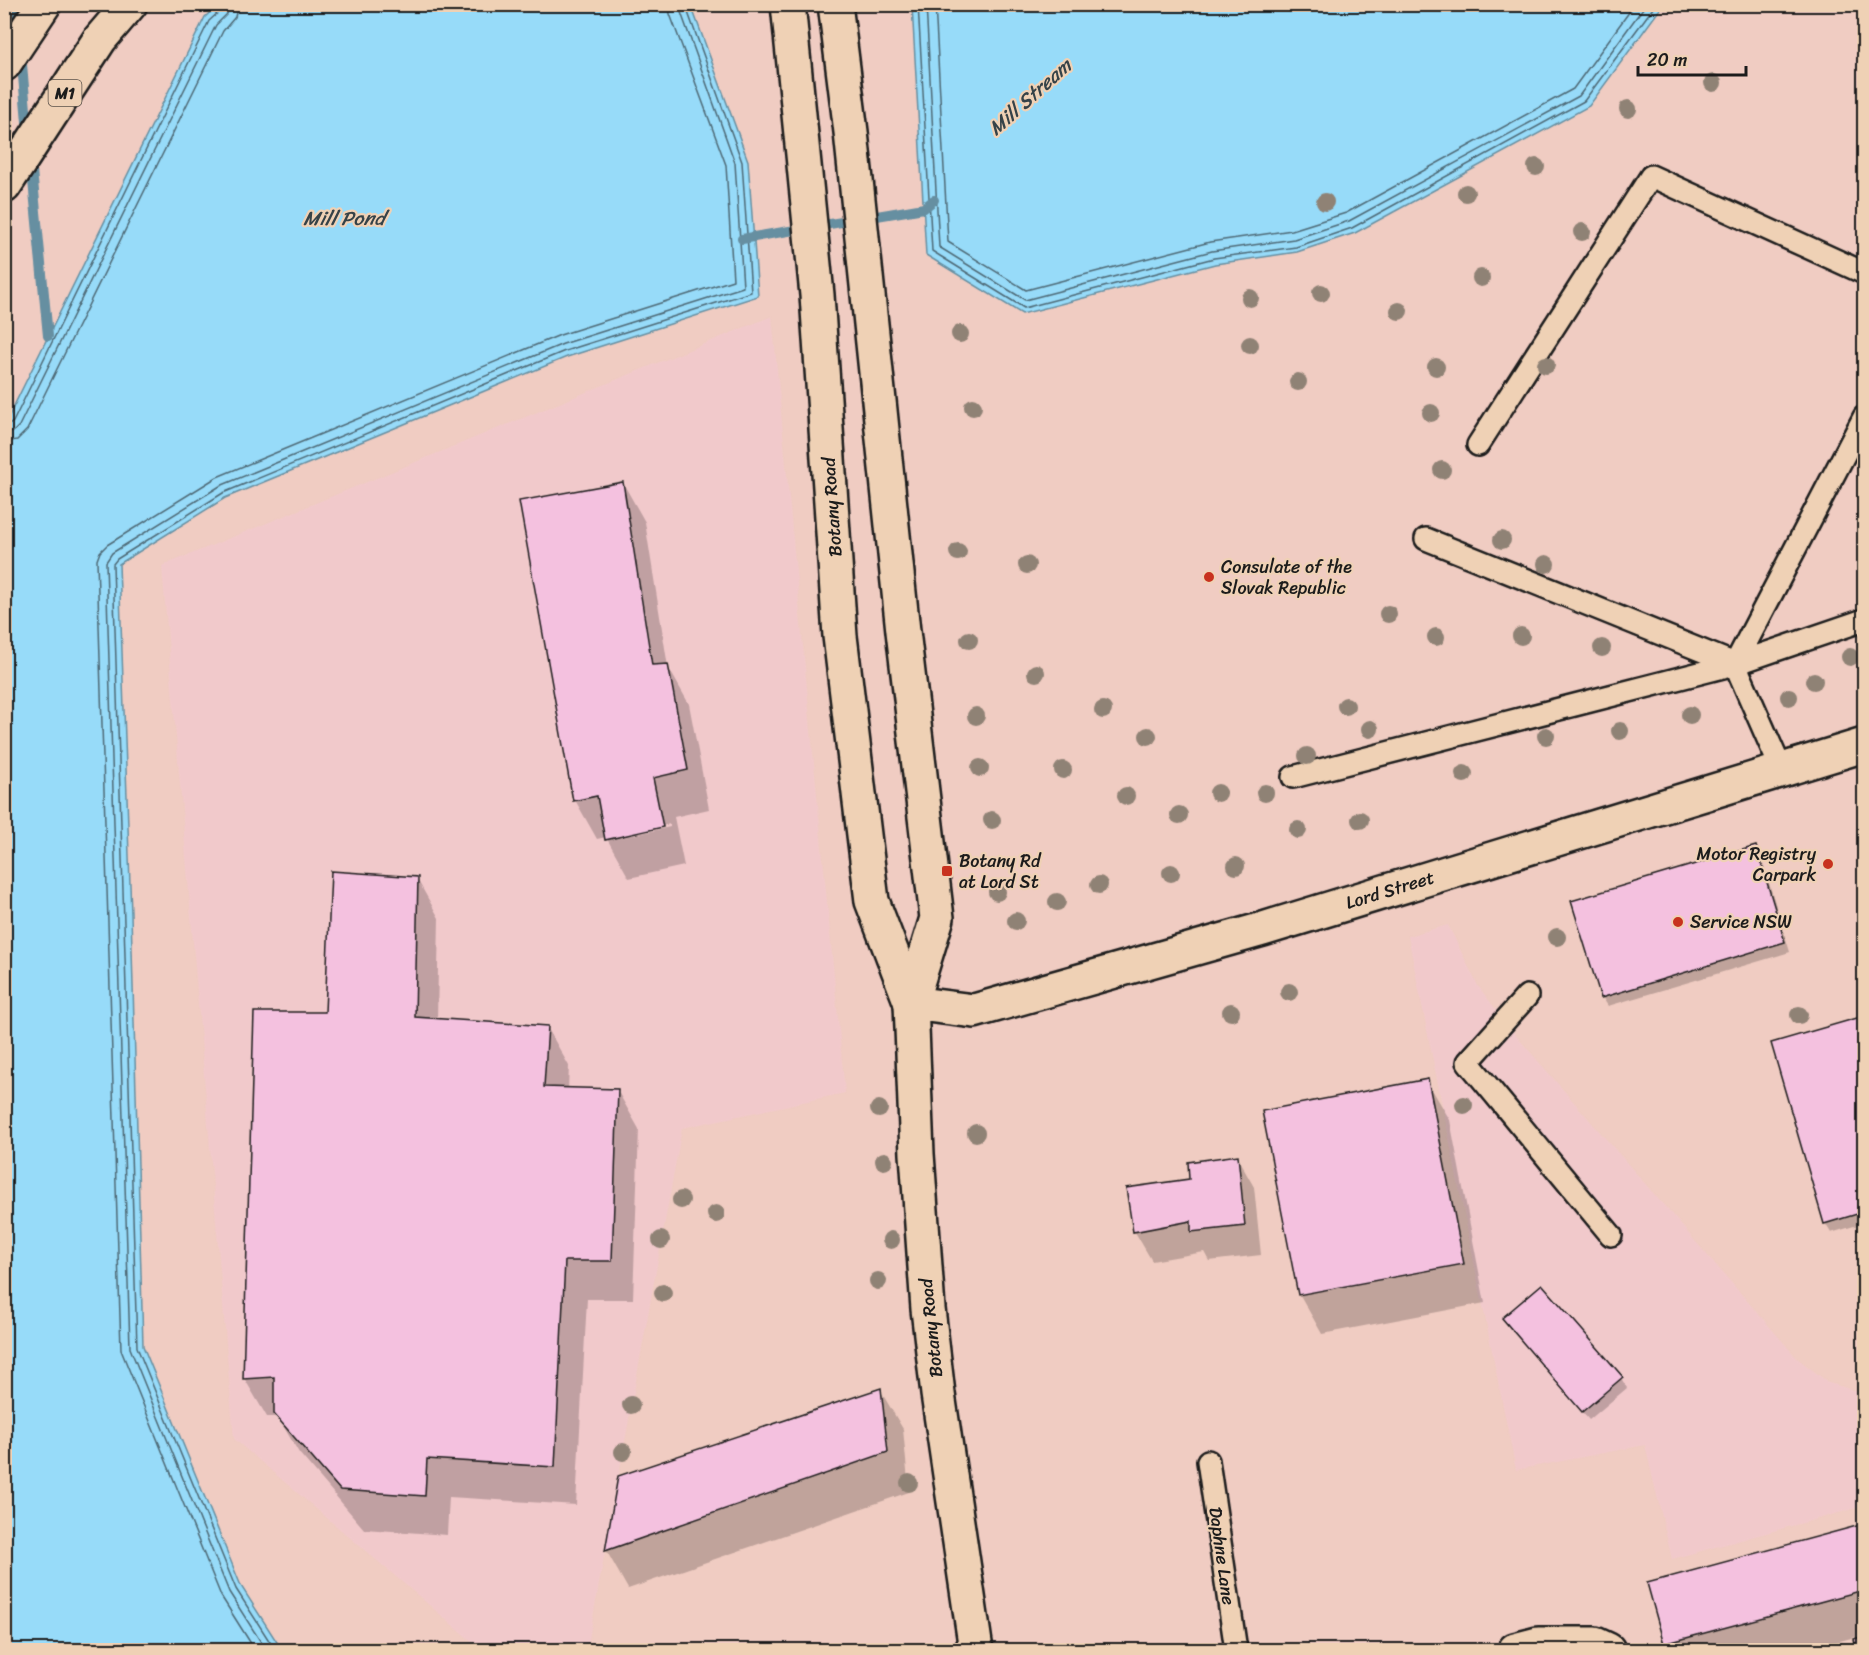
<svg xmlns="http://www.w3.org/2000/svg" width="1869" height="1655" viewBox="0 0 1869 1655" font-family="Sriracha,sans-serif">
  <rect width="100%" height="100%" fill="#f0ccc2"/>
  <filter id="ink" filterUnits="userSpaceOnUse"><feTurbulence type="fractalNoise" baseFrequency=".0167" numOctaves="2"/><feDisplacementMap in="SourceGraphic" scale="12" xChannelSelector="R" yChannelSelector="G"/><feConvolveMatrix kernelMatrix="1 2 1 2 8 2 1 2 1" color-interpolation-filters="sRGB"/></filter>
  <g filter="url(#ink)">
    <!-- built -->
    <g fill="#f1c9cb">
      <polygon points="772,316 845,1093 682,1128 587,1650 482,1650 234,1439 162,566"/>
      <polygon points="1448,925 1478,986 1518,1038 1797,1358 1829,1383 1864,1393 1864,1506 1672,1559 1645,1445 1516,1470 1408,936"/>
    </g>
    <!-- water -->
    <g fill="#97dbf9" stroke="#668fa1" stroke-width="1.5">
      <polygon points="218,5 691,5 748,161 758,296 567,357 225,498 119,564 131,914 143,1346 241,1586 282,1650 5,1650 5,433 7,420 205,17"/>
      <polygon points="912,5 912,4 1663,5 1589,106 1355,233 1297,252 1215,264 1022,314 926,255"/>
    </g>
    <!-- shadow -->
    <g fill="#0003" fill-rule="evenodd">
      <path d="M 623,483 L 645,522 L 668,667 L 689,704 L 709,809 L 674,817 L 684,866 L 629,878 L 606,837 L 597,839 L 575,800 ZM 670,824 L 670,827 L 619,838 L 619,835 Z"/>
      <polygon points="1755,848 1761,857 1790,952 1608,1006 1602,997"/>
      <polygon points="417,879 439,918 437,1020 547,1027 569,1066 568,1089 617,1090 639,1129 633,1299 587,1299 576,1505 449,1497 447,1535 364,1529 299,1453 278,1417 267,1417 244,1378 326,1014"/>
      <polygon points="1864,1018 1864,1223 1831,1233 1825,1223 1773,1044"/>
      <polygon points="1427,1081 1450,1120 1485,1303 1322,1334 1300,1295"/>
      <polygon points="1237,1157 1254,1187 1261,1255 1209,1261 1204,1252 1152,1261 1135,1232 1191,1180"/>
      <polygon points="1504,1318 1621,1378 1627,1388 1589,1420 1509,1328"/>
      <polygon points="880,1390 903,1429 909,1492 628,1589 606,1550"/>
      <polygon points="1864,1525 1864,1650 1859,1650 1855,1637 1806,1650 1669,1650 1665,1643 1649,1584"/>
    </g>
    <g fill="none" stroke-linecap="round" stroke-linejoin="round">
      <!-- shore -->
      <g stroke="#4d6874" stroke-width="1.5">
        <polyline points="918,4 932,251 1024,308 1214,258 1296,247 1352,228 1584,101 1656,4"/>
        <polyline points="926,4 939,247 1025,300 1212,251 1294,239 1349,221 1579,96 1646,4"/>
        <polyline points="935,4 948,242 1026,290 1210,242 1292,230 1346,213 1573,89 1635,4"/>
        <polyline points="4,426 9,425 13,422 209,21 220,11 221,4"/>
        <polyline points="4,433 13,432 19,426 216,25 227,14 229,4"/>
        <polyline points="4,442 17,440 27,430 223,31 235,17 238,4"/>
        <polyline points="255,1650 221,1596 121,1350 97,560 100,552 107,545 217,477 560,335 733,280 726,165 670,14 669,4"/>
        <polyline points="266,1650 229,1592 130,1348 106,562 112,553 220,486 563,344 743,287 735,163 678,4"/>
        <polyline points="275,1650 236,1589 137,1347 113,564 117,559 223,493 565,351 751,292 742,162 685,4"/>
      </g>
      <!-- stream -->
      <g stroke="#668fa1" stroke-width="10">
        <polyline points="16,4 18,28"/>
        <polyline points="21,53 28,133"/>
        <polyline points="31,160 48,336"/>
        <polyline points="742,239 924,208 934,200"/>
      </g>
    </g>
    <!-- building -->
    <g fill="#f4c1df" stroke="#1c1c1c" stroke-width="1.5">
      <polygon points="623,482 652,665 668,664 688,770 653,778 663,827 605,840 597,796 573,801 519,501"/>
      <polygon points="1756,846 1785,942 1601,998 1571,901"/>
      <polygon points="331,871 418,877 415,1017 548,1026 544,1087 618,1089 612,1261 565,1261 555,1467 427,1459 425,1496 340,1490 274,1414 274,1377 243,1379 254,1012 325,1012"/>
      <polygon points="1864,1016 1864,1212 1824,1224 1771,1043"/>
      <polygon points="1428,1079 1464,1264 1298,1295 1262,1111"/>
      <polygon points="1238,1155 1245,1226 1191,1232 1191,1221 1133,1232 1126,1188 1189,1179 1188,1162"/>
      <polygon points="1542,1284 1623,1377 1582,1412 1502,1318"/>
      <polygon points="881,1388 888,1452 605,1551 618,1476"/>
      <polygon points="1864,1524 1864,1590 1664,1644 1647,1583"/>
      <polygon points="1864,1636 1864,1650 1857,1650 1854,1639"/>
    </g>
    <g fill="none" stroke-linecap="round" stroke-linejoin="round">
      <defs>
        <g id="service">
          <polyline points="1478,445 1651,176 1864,273"/>
          <polyline points="1426,539 1735,664 1864,417"/>
          <polyline points="1735,664 1782,771"/>
          <polyline points="1293,777 1735,664 1864,620"/>
          <polyline points="1527,996 1468,1062 1611,1235"/>
          <polyline points="1208,1461 1236,1650"/>
        </g>
        <g id="minor">
          <polyline points="911,1003 974,1011 1263,929 1864,745"/>
          <polyline points="1515,1650 1538,1644 1595,1644 1608,1650"/>
        </g>
        <g id="primary">
          <polyline points="788,4 817,295 840,636 872,901 911,1003"/>
          <polyline points="835,4 851,132 903,631 937,918 911,1003 917,1154 928,1309 938,1394 976,1650"/>
        </g>
        <g id="motorway">
          <polyline points="4,64 44,4"/>
          <polyline points="4,186 100,39 130,4"/>
        </g>
      </defs>
      <!-- service casing -->
      <use href="#service" stroke="#1c1c1c" stroke-width="26"/>
      <!-- minor casing -->
      <use href="#minor" stroke="#1c1c1c" stroke-width="38"/>
      <!-- primary casing -->
      <use href="#primary" stroke="#1c1c1c" stroke-width="38"/>
      <!-- motorway casing -->
      <use href="#motorway" stroke="#1c1c1c" stroke-width="38"/>
      <!-- service -->
      <use href="#service" stroke="#efd1b5" stroke-width="21"/>
      <!-- minor -->
      <use href="#minor" stroke="#efd1b5" stroke-width="33"/>
      <!-- primary -->
      <use href="#primary" stroke="#efd1b5" stroke-width="33"/>
      <!-- motorway -->
      <use href="#motorway" stroke="#efd1b5" stroke-width="33"/>
    </g>
    <!-- trees -->
    <g fill="#8f8275">
      <circle cx="1713" cy="83" r="9"/>
      <circle cx="1628" cy="109" r="9"/>
      <circle cx="1536" cy="167" r="9"/>
      <circle cx="1466" cy="193" r="9"/>
      <circle cx="1325" cy="202" r="9"/>
      <circle cx="1582" cy="232" r="9"/>
      <circle cx="1481" cy="278" r="9"/>
      <circle cx="1321" cy="293" r="9"/>
      <circle cx="1250" cy="298" r="9"/>
      <circle cx="1399" cy="311" r="9"/>
      <circle cx="960" cy="334" r="9"/>
      <circle cx="1250" cy="345" r="9"/>
      <circle cx="1546" cy="365" r="9"/>
      <circle cx="1436" cy="367" r="9"/>
      <circle cx="1298" cy="382" r="9"/>
      <circle cx="973" cy="407" r="9"/>
      <circle cx="1431" cy="413" r="9"/>
      <circle cx="1442" cy="470" r="9"/>
      <circle cx="1502" cy="540" r="9"/>
      <circle cx="958" cy="552" r="9"/>
      <circle cx="1546" cy="564" r="9"/>
      <circle cx="1027" cy="565" r="9"/>
      <circle cx="1388" cy="614" r="9"/>
      <circle cx="1521" cy="636" r="9"/>
      <circle cx="1436" cy="637" r="9"/>
      <circle cx="969" cy="640" r="9"/>
      <circle cx="1602" cy="648" r="9"/>
      <circle cx="1850" cy="657" r="9"/>
      <circle cx="1036" cy="673" r="9"/>
      <circle cx="1814" cy="681" r="9"/>
      <circle cx="1789" cy="697" r="9"/>
      <circle cx="1346" cy="706" r="9"/>
      <circle cx="1103" cy="710" r="9"/>
      <circle cx="1690" cy="715" r="9"/>
      <circle cx="976" cy="716" r="9"/>
      <circle cx="1370" cy="729" r="9"/>
      <circle cx="1620" cy="731" r="9"/>
      <circle cx="1148" cy="736" r="9"/>
      <circle cx="1546" cy="736" r="9"/>
      <circle cx="1307" cy="756" r="9"/>
      <circle cx="980" cy="768" r="9"/>
      <circle cx="1063" cy="770" r="9"/>
      <circle cx="1464" cy="774" r="9"/>
      <circle cx="1218" cy="793" r="9"/>
      <circle cx="1265" cy="793" r="9"/>
      <circle cx="1126" cy="796" r="9"/>
      <circle cx="1179" cy="815" r="9"/>
      <circle cx="992" cy="820" r="9"/>
      <circle cx="1360" cy="820" r="9"/>
      <circle cx="1298" cy="830" r="9"/>
      <circle cx="1236" cy="866" r="9"/>
      <circle cx="1171" cy="873" r="9"/>
      <circle cx="1099" cy="885" r="9"/>
      <circle cx="997" cy="892" r="9"/>
      <circle cx="1057" cy="902" r="9"/>
      <circle cx="1016" cy="921" r="9"/>
      <circle cx="1557" cy="937" r="9"/>
      <circle cx="1289" cy="992" r="9"/>
      <circle cx="1231" cy="1012" r="9"/>
      <circle cx="1799" cy="1015" r="9"/>
      <circle cx="1464" cy="1105" r="9"/>
      <circle cx="879" cy="1109" r="9"/>
      <circle cx="976" cy="1133" r="9"/>
      <circle cx="884" cy="1161" r="9"/>
      <circle cx="681" cy="1200" r="9"/>
      <circle cx="716" cy="1214" r="9"/>
      <circle cx="661" cy="1240" r="9"/>
      <circle cx="891" cy="1240" r="9"/>
      <circle cx="878" cy="1281" r="9"/>
      <circle cx="663" cy="1293" r="9"/>
      <circle cx="631" cy="1405" r="9"/>
      <circle cx="623" cy="1452" r="9"/>
      <circle cx="909" cy="1483" r="9"/>
    </g>
  </g>
  <!-- markers -->
  <g fill="#c8321e" stroke="#efd1b5" stroke-width="2">
    <circle cx="1209" cy="577" r="6"/>
    <circle cx="1828" cy="864" r="6"/>
    <rect x="941" y="865" width="12" height="12" rx="3"/>
    <circle cx="1678" cy="922" r="6"/>
  </g>
  <g text-anchor="middle" dominant-baseline="central" stroke-width="4.5" stroke-linejoin="round" paint-order="stroke">
    <!-- shield labels -->
    <rect fill="#efd1b5" stroke="#5b524a" stroke-width="1.5" x="48.5" y="80" width="33" height="26" rx="4.5"/>
    <g font-size="16" font-weight="bold" fill="#1c1c1c">
      <text x="65" y="93">M1</text>
    </g>
    <!-- street labels -->
    <g font-size="18" fill="#1c1c1c" stroke="#efd1b5">
      <text transform="translate(832 507) rotate(-94)">Botany Road</text>
      <text transform="translate(1390 890) rotate(-17)">Lord Street</text>
      <text transform="translate(931 1328) rotate(-96)">Botany Road</text>
      <text transform="translate(1222 1556) rotate(82)">Daphne Lane</text>
    </g>
    <!-- poi labels -->
    <g font-size="18" fill="#1c1c1c" stroke="#efd1b5" text-anchor="start">
      <text x="1221" y="567">Consulate of the<tspan x="1221" dy="21">Slovak Republic</tspan></text>
      <text x="1816" y="854" text-anchor="end">Motor Registry<tspan x="1816" dy="21">Carpark</tspan></text>
      <text x="959" y="861">Botany Rd<tspan x="959" dy="21">at Lord St</tspan></text>
      <text x="1690" y="922">Service NSW</text>
    </g>
    <!-- water labels -->
    <g font-size="20" font-style="italic" fill="#354248" stroke="#efd1b5">
      <text transform="translate(1030 97) rotate(-42)">Mill Stream</text>
      <text x="344" y="218">Mill Pond</text>
    </g>
  </g>
  <!-- margin -->
  <rect width="1869" height="1655" fill="none" stroke="#efd1b5" stroke-width="24"/>
  <rect x="12" y="12" width="1845" height="1631" fill="none" stroke="#1c1c1c" stroke-width="2" filter="url(#ink)"/>
  <!-- scale -->
  <path d="M1638 66v9h108v-9" fill="none" stroke="#1c1c1c" stroke-width="3"/>
  <text x="1647" y="66" font-size="18" fill="#1c1c1c" stroke="#efd1b5" stroke-width="4.5" paint-order="stroke">20 m</text>
</svg>
